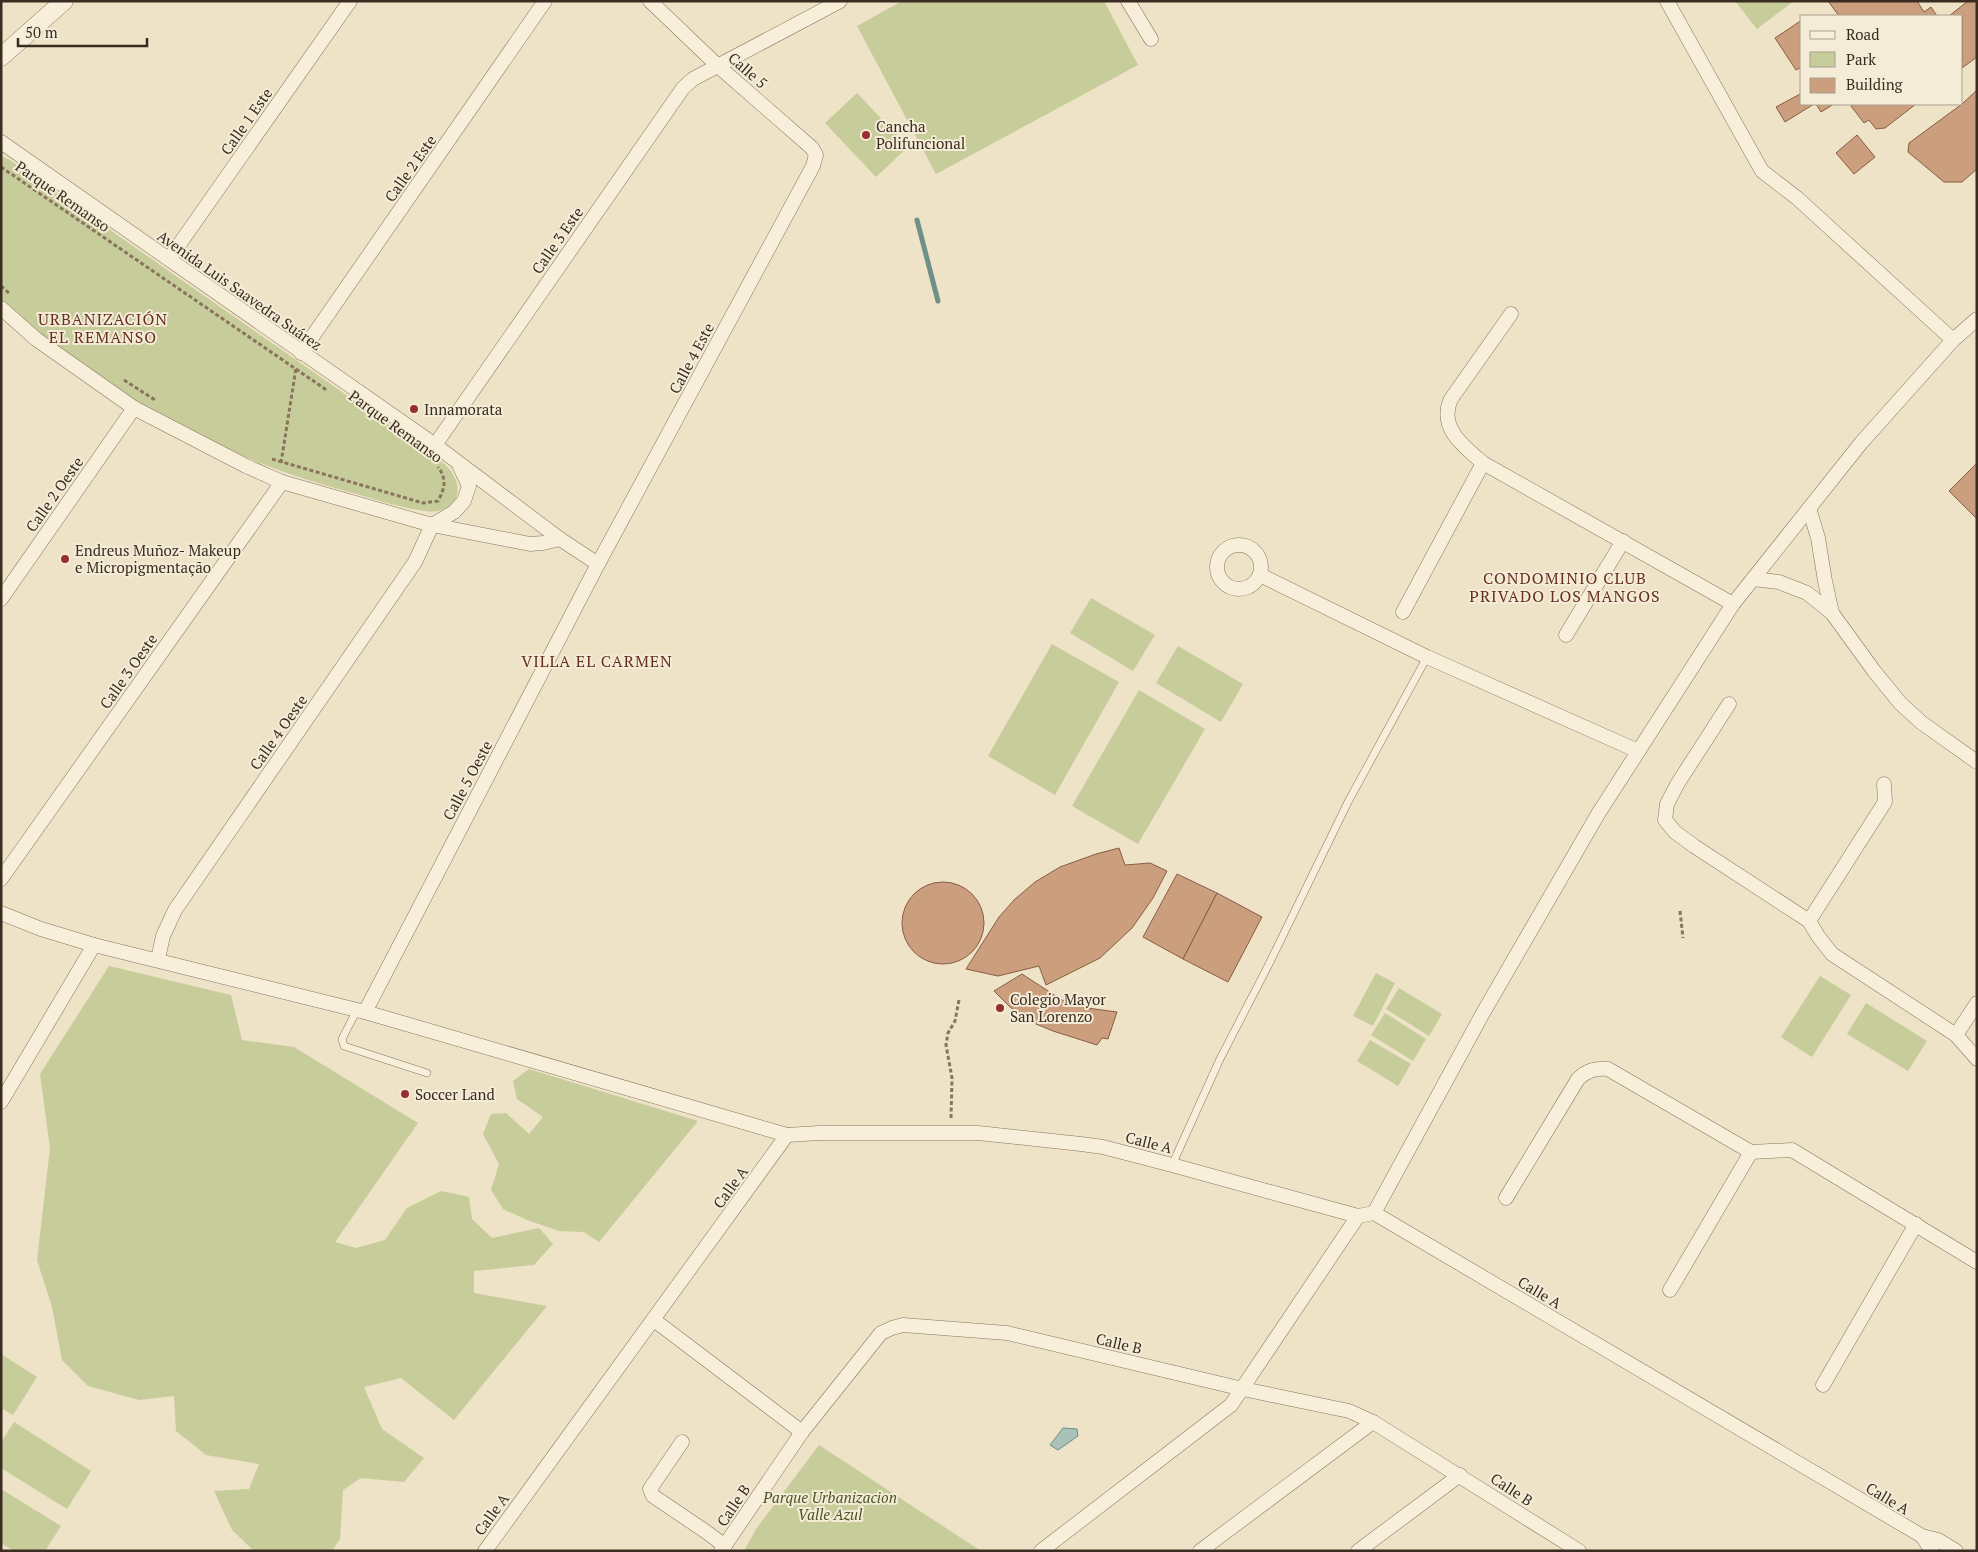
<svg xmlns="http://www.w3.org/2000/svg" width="1978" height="1552" viewBox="0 0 1978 1552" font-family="'PT Serif',serif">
  <rect width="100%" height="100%" fill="#eee2c7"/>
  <!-- green -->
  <g fill="#c7cc9b">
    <polygon points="902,1 1104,1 1138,65 936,174 857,26"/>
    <polygon points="1735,1 1794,1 1757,29"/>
    <polygon points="857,93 908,147 876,177 825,123"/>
    <path d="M 1,156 L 10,160 L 442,462 C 461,477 466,504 438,511 C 423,514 380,501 364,496 C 330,487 296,477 263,464 C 176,430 68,364 1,299 Z"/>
    <polygon points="1091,598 1155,635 1133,671 1070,633"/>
    <polygon points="1052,644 1119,682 1055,795 988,756"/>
    <polygon points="1178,646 1243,684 1221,722 1156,683"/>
    <polygon points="1139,690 1205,729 1138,844 1072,806"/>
    <polygon points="109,966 231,995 242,1040 294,1047 418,1123 335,1242 356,1248 385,1240 407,1208 441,1191 469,1197 472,1219 492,1238 539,1228 553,1244 534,1265 474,1271 474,1293 547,1306 454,1420 401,1378 364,1387 382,1429 424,1458 404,1482 361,1478 343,1490 340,1539 332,1551 254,1551 232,1530 214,1491 249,1489 259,1464 206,1455 176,1431 174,1396 139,1400 88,1386 62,1360 52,1307 37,1260 50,1148 40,1074"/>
    <polygon points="1376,973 1395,983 1373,1026 1353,1016"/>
    <polygon points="1820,976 1851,995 1812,1057 1781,1037"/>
    <polygon points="1399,988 1442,1014 1429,1036 1386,1009"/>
    <polygon points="1866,1003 1927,1041 1908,1071 1847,1034"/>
    <polygon points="1385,1013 1426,1039 1413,1061 1371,1035"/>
    <polygon points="1370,1040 1411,1064 1398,1086 1357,1061"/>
    <polygon points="529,1069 698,1121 599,1242 584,1232 559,1231 527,1220 503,1209 491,1190 499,1164 483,1134 491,1114 506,1113 529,1134 543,1117 517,1099 513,1081"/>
    <polygon points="1,1354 37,1377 13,1415 1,1408"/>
    <polygon points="14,1422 91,1471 67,1509 1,1468 1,1442"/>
    <polygon points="819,1445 981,1551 744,1551 756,1529"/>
    <polygon points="1,1489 61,1526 45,1551 14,1551 1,1543"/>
  </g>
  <!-- water -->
  <polygon fill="#a8c2ba" stroke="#6f9088" points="1063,1428 1077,1429 1078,1436 1058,1450 1050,1445"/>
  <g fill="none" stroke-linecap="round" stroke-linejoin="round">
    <!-- stream -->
    <polyline stroke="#6f9088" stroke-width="5" points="917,220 938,301"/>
  </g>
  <!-- building -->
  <g fill="#cb9e7e" stroke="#885e43">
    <polygon points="1828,1 1917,1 1924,12 1931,7 1937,16 1839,16"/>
    <polygon points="1968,1 1977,1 1977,57 1962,68 1962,16 1949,16"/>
    <polygon points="1802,20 1802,67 1796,70 1775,38"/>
    <polygon points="1977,90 1977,169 1962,182 1944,182 1908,152 1909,143 1962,104"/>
    <polygon points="1802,93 1802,104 1814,104 1785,122 1776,107"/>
    <polygon points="1816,104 1834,104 1821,112"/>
    <polygon points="1854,104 1916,104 1885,128 1876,129 1869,120 1864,123 1851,106"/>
    <polygon points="1857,135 1875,157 1854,174 1836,153"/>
    <polygon points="1977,463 1977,519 1949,491"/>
    <polygon points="1119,848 1125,865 1150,863 1167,871 1153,898 1132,928 1100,958 1046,985 1039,966 998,976 966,969 999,917 1014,900 1035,882 1060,867 1096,854"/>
    <polygon points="1177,874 1217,893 1183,959 1143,937"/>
    <circle cx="943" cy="923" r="41"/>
    <polygon points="1217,893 1262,917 1228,982 1183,959"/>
    <polygon points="1022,974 1062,1000 1087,1008 1117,1012 1108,1039 1102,1038 1097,1045 1053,1031 1036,1024 1010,1007 994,991"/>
  </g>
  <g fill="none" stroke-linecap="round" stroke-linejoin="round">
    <defs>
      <g id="service">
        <polyline points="357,1010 342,1039 344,1046 427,1073"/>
        <polyline points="1172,1165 1220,1059 1269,964 1348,802 1427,657"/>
      </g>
      <g id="minor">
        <polyline points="1128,1 1151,39"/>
        <polyline points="1667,1 1762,171 1797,198 1953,340"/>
        <polyline points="1,142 435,445 560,539 598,564"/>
        <polyline points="169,259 350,1"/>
        <polyline points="1,308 36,339 134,408 246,466 282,482 432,525 530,544 543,543 560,539"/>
        <path d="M 1511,314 L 1451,399 C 1438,427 1463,446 1483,463 L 1733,604"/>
        <polyline points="301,353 545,1"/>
        <polyline points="435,445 683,88 693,79 840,1"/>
        <polyline points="1809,508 1818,538 1825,581 1832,613 1874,671 1900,703 1922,723 1977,762"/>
        <circle cx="1239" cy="567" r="22"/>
        <polyline points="1260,575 1427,657 1638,751"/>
        <polyline points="1753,579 1779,582 1807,593 1832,613"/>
        <polyline points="1,599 134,408"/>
        <polyline points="1403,612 1483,463"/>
        <polyline points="1566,635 1623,541"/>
        <polyline points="1729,704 1678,783 1667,804 1665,820 1675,832 1694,846 1809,921 1818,936 1832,954 1956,1035 1977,1059"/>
        <polyline points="1,879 282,482"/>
        <polyline points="1,913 41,929 94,945 365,1012 787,1135 819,1133 978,1133 1081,1144 1103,1147 1172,1165 1358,1216 1374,1213 1922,1536 1938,1540 1956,1551"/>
        <polyline points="1809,921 1885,802 1884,784"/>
        <polyline points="158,959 163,936 175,910 415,562 432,525 454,512 464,501 469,486 460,467"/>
        <polyline points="365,1012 598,564 813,166 816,155 812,148 718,66 650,1"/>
        <polyline points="1956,1035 1977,1003"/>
        <polyline points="1,1102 94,945"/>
        <path d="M 1506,1198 L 1578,1079 C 1587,1070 1596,1068 1608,1069 L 1751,1152 L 1792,1150 L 1977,1262"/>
        <polyline points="1374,1213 1483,1013 1598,814 1733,604 1861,443 1953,340 1977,319"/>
        <polyline points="1670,1290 1751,1152"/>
        <polyline points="654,1320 802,1432"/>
        <polyline points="1823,1385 1916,1224"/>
        <polyline points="682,1442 650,1489 653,1496 705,1531 725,1546"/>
        <polyline points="1922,1536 1932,1551"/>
        <polyline points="485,1551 787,1135"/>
        <polyline points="721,1551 802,1432 881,1333 892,1328 903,1325 1007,1333 1243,1389 1349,1411 1373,1422 1579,1551"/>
        <polyline points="1041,1551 1231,1405 1358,1216"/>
        <polyline points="1200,1551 1373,1422"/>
        <polyline points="1358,1551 1460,1475"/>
      </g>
      <polyline id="tertiary" points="1,57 64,1"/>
    </defs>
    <!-- service casing -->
    <use href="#service" stroke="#89745d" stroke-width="8"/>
    <!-- minor casing -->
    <use href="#minor" stroke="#89745d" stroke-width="15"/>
    <!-- tertiary casing -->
    <use href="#tertiary" stroke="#89745d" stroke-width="19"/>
    <!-- path -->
    <g stroke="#89745d" stroke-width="3" stroke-dasharray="4 2.5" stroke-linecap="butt">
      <polyline points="1,167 328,391"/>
      <polyline points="1,286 10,294"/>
      <polyline points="124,380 155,400"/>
      <path d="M 272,459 L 423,503 L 438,501 C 445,488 447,479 438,467"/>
      <polyline points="281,463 296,368"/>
      <polyline points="1680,911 1683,938"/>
      <polyline points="951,1118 952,1078 946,1045 948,1033 955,1021 959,1000"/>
    </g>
    <!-- service -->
    <use href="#service" stroke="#f8efdb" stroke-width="7"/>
    <!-- minor -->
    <use href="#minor" stroke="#f8efdb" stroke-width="14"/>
    <!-- tertiary -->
    <use href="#tertiary" stroke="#f8efdb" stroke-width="18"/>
  </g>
  <!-- markers -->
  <g fill="#972e2f" stroke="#f5ecd7" stroke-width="2">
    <circle cx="866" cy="135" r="5"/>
    <circle cx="414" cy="409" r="5"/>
    <circle cx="65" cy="559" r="5"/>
    <circle cx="1000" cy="1008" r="5"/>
    <circle cx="405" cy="1094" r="5"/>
  </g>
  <g text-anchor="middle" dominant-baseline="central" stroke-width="4" stroke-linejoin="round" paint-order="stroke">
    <!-- street labels -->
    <g font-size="15" fill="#3a2c20" stroke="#f5ecd7">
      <text transform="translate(748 70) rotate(41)">Calle 5</text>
      <text transform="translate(246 121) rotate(-55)">Calle 1 Este</text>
      <text transform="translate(410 168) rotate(-55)">Calle 2 Este</text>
      <text transform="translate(63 196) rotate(35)">Parque Remanso</text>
      <text transform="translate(557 240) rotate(-55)">Calle 3 Este</text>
      <text transform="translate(240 290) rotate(35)">Avenida Luis Saavedra Suárez</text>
      <text transform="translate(691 358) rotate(-62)">Calle 4 Este</text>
      <text transform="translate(396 426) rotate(36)">Parque Remanso</text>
      <text transform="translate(54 494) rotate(-55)">Calle 2 Oeste</text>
      <text transform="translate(128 671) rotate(-55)">Calle 3 Oeste</text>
      <text transform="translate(278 732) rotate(-55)">Calle 4 Oeste</text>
      <text transform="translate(467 780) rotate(-62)">Calle 5 Oeste</text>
      <text transform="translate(1149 1142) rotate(14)">Calle A</text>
      <text transform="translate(730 1187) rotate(-54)">Calle A</text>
      <text transform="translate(1540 1292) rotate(31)">Calle A</text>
      <text transform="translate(1119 1343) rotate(13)">Calle B</text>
      <text transform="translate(1512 1489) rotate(33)">Calle B</text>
      <text transform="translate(1888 1498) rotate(31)">Calle A</text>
      <text transform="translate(733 1505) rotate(-56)">Calle B</text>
      <text transform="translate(491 1514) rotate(-54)">Calle A</text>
    </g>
    <!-- poi labels -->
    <g font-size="15" fill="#3a2c20" stroke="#f5ecd7" text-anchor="start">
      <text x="876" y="126">Cancha<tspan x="876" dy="17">Polifuncional</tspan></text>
      <text x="424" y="409">Innamorata</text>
      <text x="75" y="550">Endreus Muñoz- Makeup<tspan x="75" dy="17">e Micropigmentação</tspan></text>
      <text x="1010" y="999">Colegio Mayor<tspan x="1010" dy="17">San Lorenzo</tspan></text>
      <text x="415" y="1094">Soccer Land</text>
    </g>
    <!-- park labels -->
    <g font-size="15" font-style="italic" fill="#4a5627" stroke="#f5ecd7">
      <text x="830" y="1497">Parque Urbanizacion<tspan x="830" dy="17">Valle Azul</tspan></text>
    </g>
    <!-- neighbourhood labels -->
    <g font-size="16" letter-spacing="1" fill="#662e20" stroke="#f5ecd7">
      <text x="103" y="319">URBANIZACIÓN<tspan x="103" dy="18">EL REMANSO</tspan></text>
      <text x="1565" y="578">CONDOMINIO CLUB<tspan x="1565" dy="18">PRIVADO LOS MANGOS</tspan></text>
      <text x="597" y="661">VILLA EL CARMEN</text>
    </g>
  </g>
  <!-- border -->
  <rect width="1978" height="1552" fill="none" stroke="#3a2c20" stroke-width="5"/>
  <!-- legend -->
  <rect x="1800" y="15" width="162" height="90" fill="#f5ecd7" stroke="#aa9f8e"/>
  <rect x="1810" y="31" width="25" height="8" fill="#f8efdb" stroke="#aa9f8e"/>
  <text x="1846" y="40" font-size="15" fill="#3a2c20">Road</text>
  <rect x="1810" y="52" width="25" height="15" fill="#c7cc9b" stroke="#aa9f8e"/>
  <text x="1846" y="65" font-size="15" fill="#3a2c20">Park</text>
  <rect x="1810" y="78" width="25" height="15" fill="#cb9e7e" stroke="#aa9f8e"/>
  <text x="1846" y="90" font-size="15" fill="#3a2c20">Building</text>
  <!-- scale -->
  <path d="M18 38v8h129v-8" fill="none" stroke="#3a2c20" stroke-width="2.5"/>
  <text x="25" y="38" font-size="15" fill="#3a2c20" stroke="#f5ecd7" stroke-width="4" paint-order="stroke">50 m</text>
</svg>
